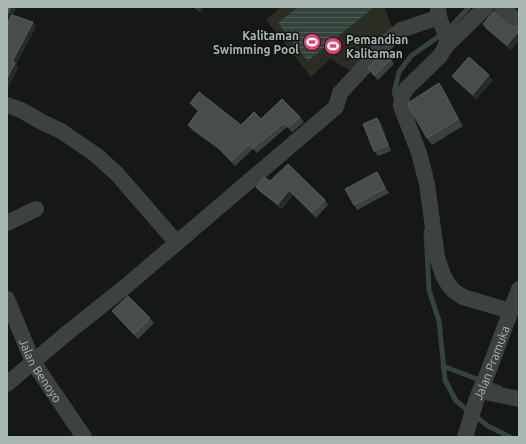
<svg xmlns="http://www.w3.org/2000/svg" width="526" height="444" viewBox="0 0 526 444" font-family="Ubuntu,sans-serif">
  <defs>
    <pattern id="water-rules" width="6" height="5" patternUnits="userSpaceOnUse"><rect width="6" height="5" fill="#34443c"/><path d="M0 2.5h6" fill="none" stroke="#4f5d56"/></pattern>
  </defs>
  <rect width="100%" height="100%" fill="#161818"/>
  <!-- park -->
  <polygon fill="#2b2d25" points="281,7 386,7 385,8 394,33 353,72 330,59 311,77 266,20"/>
  <!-- water -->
  <polygon fill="url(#water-rules)" points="298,7 374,7 308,61 278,23"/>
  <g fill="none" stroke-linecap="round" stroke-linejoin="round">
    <!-- stream -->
    <g stroke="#34443c" stroke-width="5">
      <polyline points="397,100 394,93 399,72 411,56 449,29 469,7"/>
      <polyline points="426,231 429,290 439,321 445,380 456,401 488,426 510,437"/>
      <polyline points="443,366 500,388"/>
    </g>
    <!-- street -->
    <g stroke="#3d4241" stroke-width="16">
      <polyline points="502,7 519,23"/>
      <polyline points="438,8 439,17 447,39 446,46 440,56 407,88 402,96 401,106 419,153 427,184 437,257 443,275 448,284 454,291 463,297 511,311"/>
      <polyline points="446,46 486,7"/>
      <polyline points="7,105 21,110 40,121 61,131 96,155 117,174 177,243"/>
      <polyline points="7,223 36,209"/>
      <path id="s1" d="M 7,299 L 33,362 L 84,437"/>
      <polyline points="7,384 66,334 125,287 336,107 340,93 388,41 401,30 439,17"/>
      <polyline points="480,391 519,399"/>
      <path id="s2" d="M 465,437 L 477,398 L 488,372 L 519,289"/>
    </g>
  </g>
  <!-- wall -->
  <g fill="#3b4040">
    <polygon points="193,7 204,7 200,12"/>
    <polygon points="483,24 509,25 513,27 511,50 486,29"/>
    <polygon points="391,59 394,64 378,80 371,73 368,68"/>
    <polygon points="452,76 493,80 476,99 456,81"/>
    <polygon points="439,83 444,90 463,126 432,145 427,138"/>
    <polygon points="190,103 241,125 261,119 300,117 304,122 292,132 287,127 257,153 253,149 235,166 221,151 192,130 188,125 198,111 194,108"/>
    <polygon points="377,118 381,123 391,151 378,156 374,151"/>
    <polygon points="377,172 380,177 389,193 357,210 354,205"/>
    <polygon points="270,181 325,200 328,205 316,218 293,195 282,209 260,192 256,187"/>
    <polygon points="112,311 150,318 154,323 138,339 116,316"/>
  </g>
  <!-- shaded-wall -->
  <g fill="#272b2b">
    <polygon points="11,7 17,7 10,21 7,16"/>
    <polygon points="197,7 204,7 200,12"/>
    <polygon points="33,22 36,27 16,65 18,68 7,90 7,78 12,62"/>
    <polygon points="519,31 519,40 511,50 507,45"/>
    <polygon points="489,75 493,80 476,99 473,94"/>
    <polygon points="439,83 444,90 463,126 458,119"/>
    <polygon points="377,118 381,123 391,151 388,145"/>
    <polygon points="377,172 380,177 389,193 385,188"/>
    <polygon points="289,190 293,195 282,209 278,204"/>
  </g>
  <!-- building -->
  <g fill="#474d4c" stroke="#565d5c">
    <polygon points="7,7 11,7 7,15"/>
    <polygon points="494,11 509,25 513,27 519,27 519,31 507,45 483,24"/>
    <polygon points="12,15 33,22 12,62 15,63 7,78 7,23"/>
    <polygon points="383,52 391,59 375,75 368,68"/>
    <polygon points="469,57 489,75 473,94 452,76"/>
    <polygon points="439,83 458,119 427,138 410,109 408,103"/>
    <polygon points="199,92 241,125 254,112 261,119 282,99 300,117 288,127 284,123 253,148 250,144 231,161 217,146 188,125 199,110 190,103"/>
    <polygon points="377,118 388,145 374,151 363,124"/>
    <polygon points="288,164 325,200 312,212 289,190 278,204 256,187 264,177 270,181"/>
    <polygon points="377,172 385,188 354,205 345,189"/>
    <polygon points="128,296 150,318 134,334 112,311"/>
  </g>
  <!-- icons -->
  <defs>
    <symbol id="stadium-disc" viewBox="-11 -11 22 22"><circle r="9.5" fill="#e44272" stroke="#111313"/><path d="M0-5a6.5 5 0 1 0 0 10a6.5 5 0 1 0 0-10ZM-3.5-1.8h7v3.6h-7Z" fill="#fff"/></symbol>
  </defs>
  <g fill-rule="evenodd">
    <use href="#stadium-disc" x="302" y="32" width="20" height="20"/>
    <use href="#stadium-disc" x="323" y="36" width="20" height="20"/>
  </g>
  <g text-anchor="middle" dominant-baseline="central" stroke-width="3" stroke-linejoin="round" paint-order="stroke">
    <!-- poi labels -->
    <g font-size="12" font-weight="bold" fill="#a9b7b3" stroke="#111313" text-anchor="end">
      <text x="299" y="35">Kalitaman<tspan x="299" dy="14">Swimming Pool</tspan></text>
      <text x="346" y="39" text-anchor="start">Pemandian<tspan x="346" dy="14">Kalitaman</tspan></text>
    </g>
    <!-- street labels -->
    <g font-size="12" fill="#a9b7b3" stroke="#111313">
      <text stroke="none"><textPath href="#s2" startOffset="79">Jalan Pramuka</textPath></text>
      <text stroke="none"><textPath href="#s1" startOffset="79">Jalan Benoyo</textPath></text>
    </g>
  </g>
  <!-- border -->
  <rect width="526" height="444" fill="none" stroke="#a9b7b3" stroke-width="16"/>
</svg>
